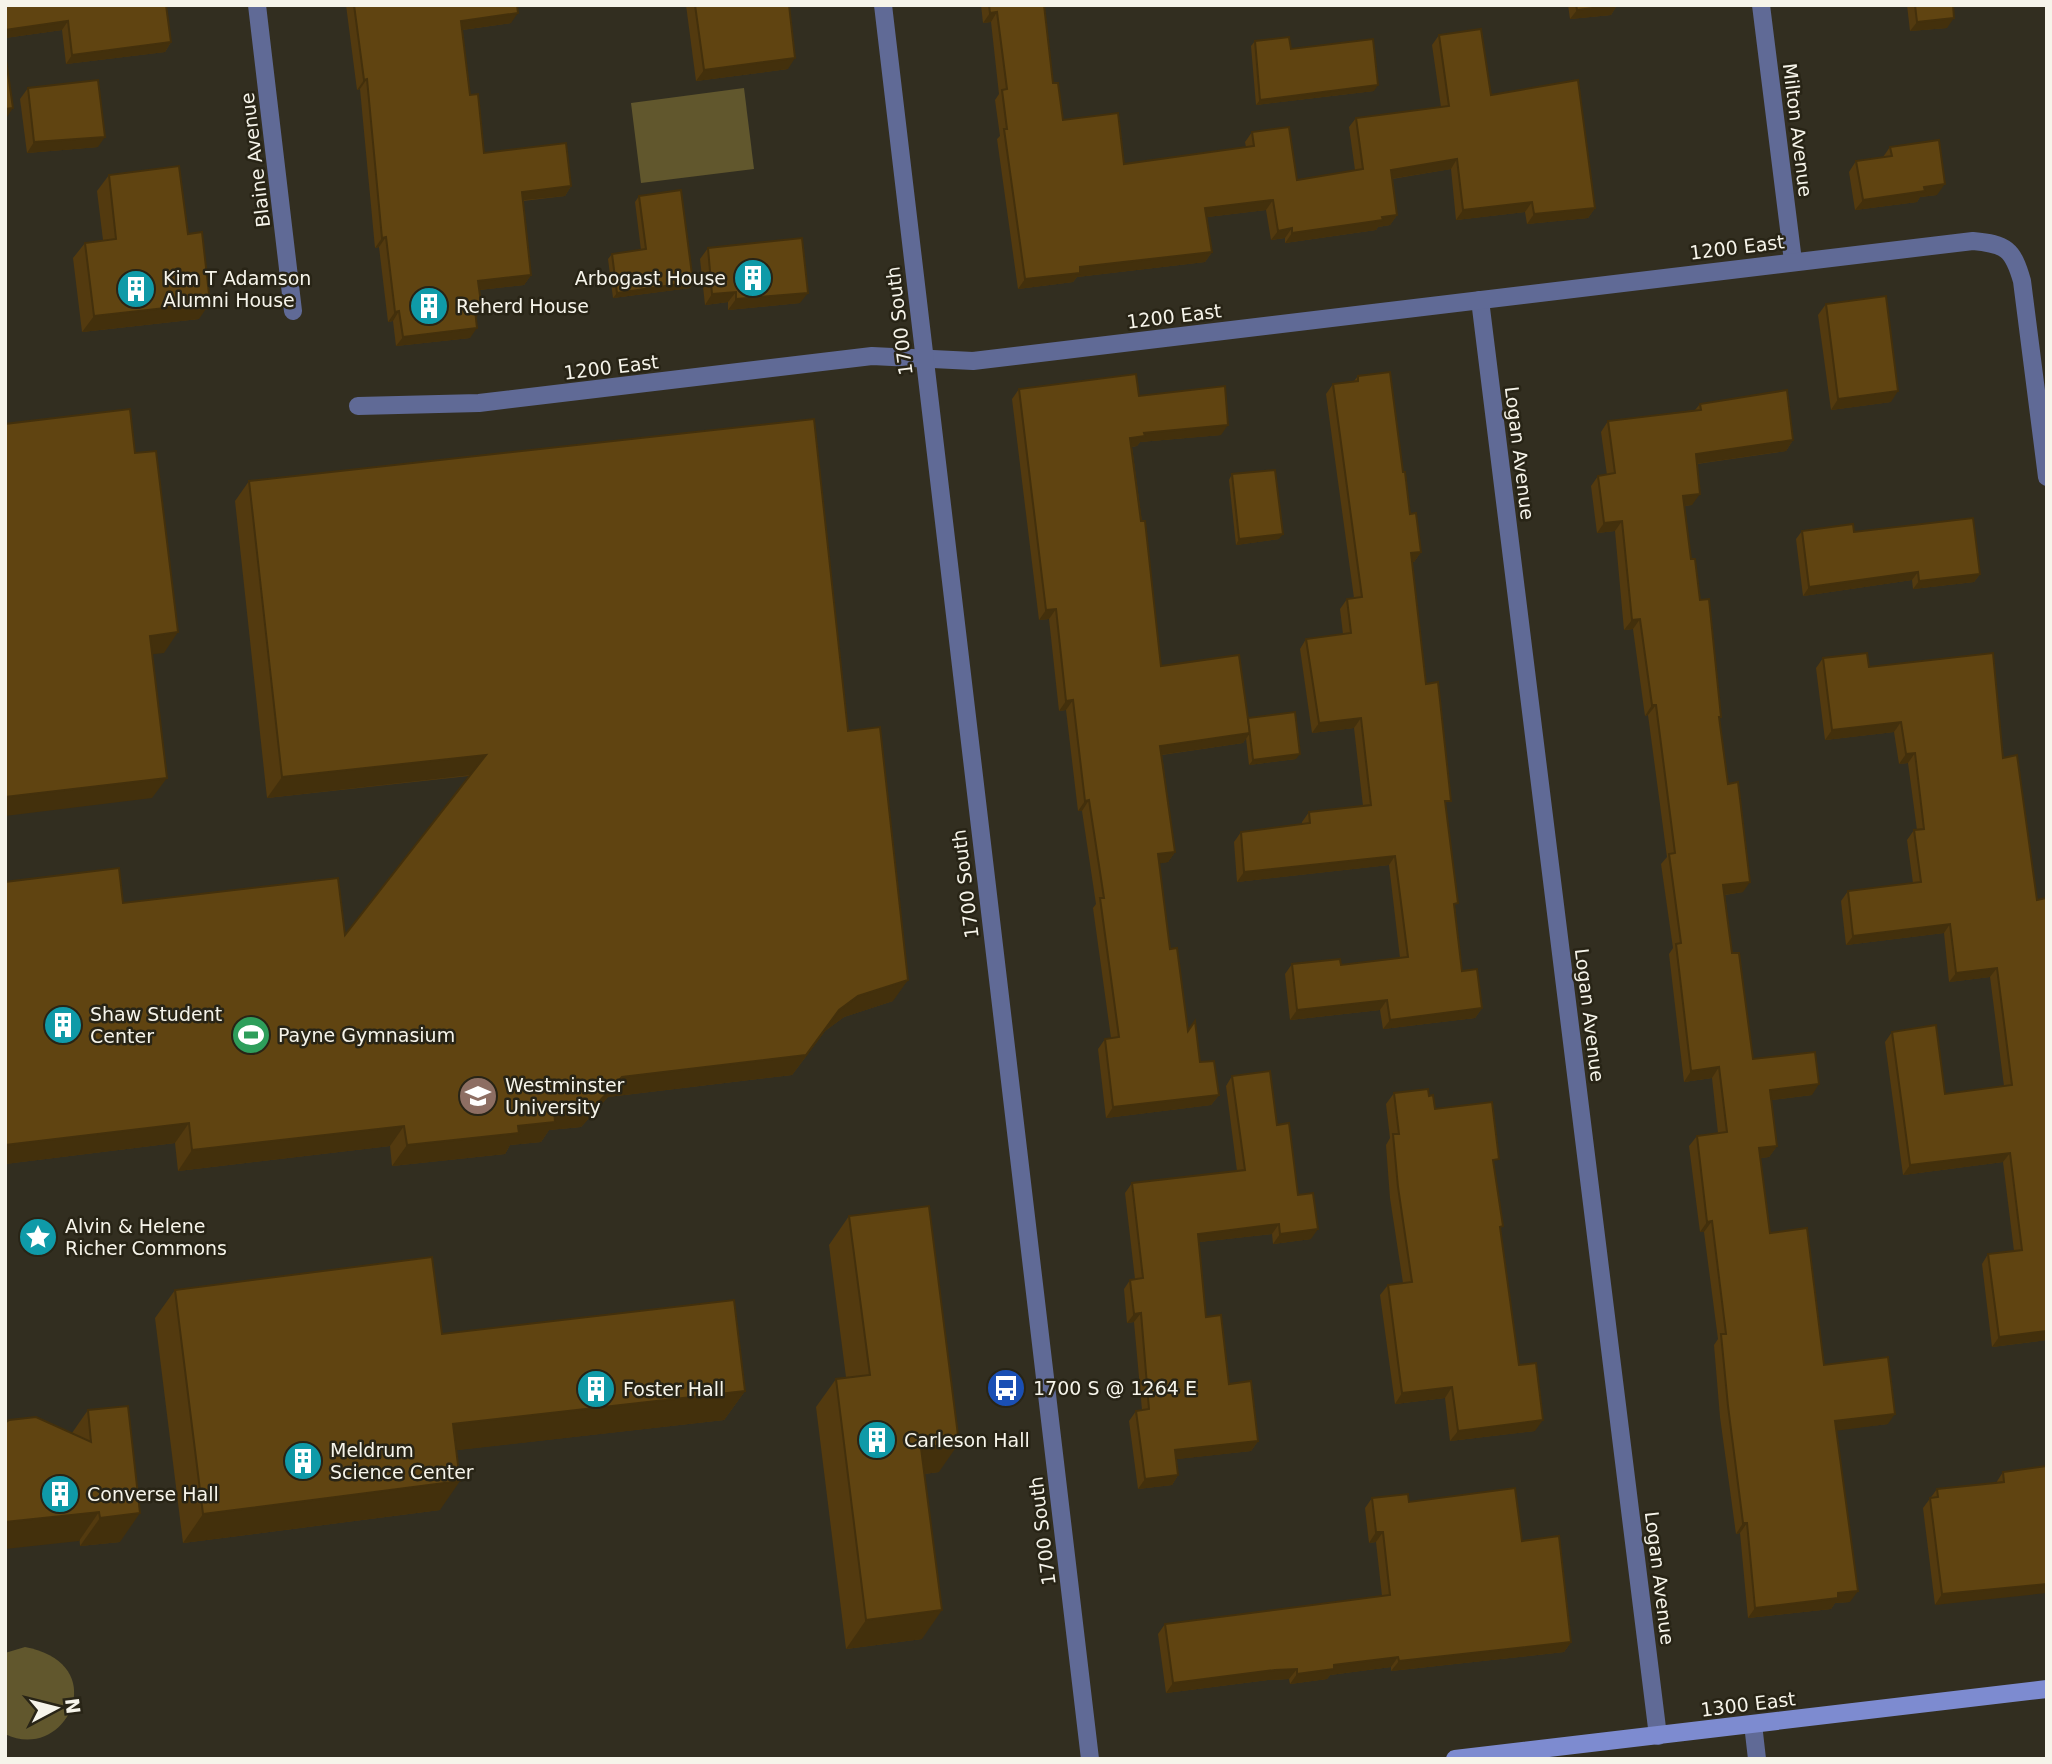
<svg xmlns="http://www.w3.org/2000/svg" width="2052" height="1764" viewBox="0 0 2052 1764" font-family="'DejaVu Sans',sans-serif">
  <rect width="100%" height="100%" fill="#322e20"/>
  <!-- green -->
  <g fill="#61572d">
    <polygon points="744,88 754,169 641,183 631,103"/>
    <path d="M 25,1647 C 115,1664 65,1764 5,1734 L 5,1653 Z"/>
  </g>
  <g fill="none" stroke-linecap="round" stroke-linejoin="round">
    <!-- minor -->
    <g stroke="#606a96" stroke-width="18">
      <polyline points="257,5 293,311"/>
      <polyline points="1761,5 1793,261"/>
      <polyline points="1480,300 1658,1736"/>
      <path d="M 358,406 L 479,403 L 872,356 L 973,361 L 1973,241 C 2006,244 2013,249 2022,281 L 2047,477"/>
      <polyline points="1753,1724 1757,1759"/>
    </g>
    <!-- tertiary -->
    <polyline stroke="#606a96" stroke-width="18" points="883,5 1090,1759"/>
    <!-- secondary -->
    <polyline stroke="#7d8bd0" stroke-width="18" points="1455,1759 2047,1689"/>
  </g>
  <!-- wall -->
  <g fill="#533a0f">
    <polygon points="5,5 171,42 165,52 66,64 62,30 5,38"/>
    <polygon points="346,5 517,5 511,23 462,30 470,95 484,153 571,186 565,196 523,201 531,275 524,285 479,290 476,318 470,338 396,346 393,321 388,322 379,247 375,248 360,89 357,90"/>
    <polygon points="686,5 789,5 788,69 696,81"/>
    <polygon points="981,5 1044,5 1053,83 1063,120 1124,164 1246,147 1245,142 1252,132 1297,180 1355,170 1349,127 1356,118 1441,107 1432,45 1439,35 1491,95 1595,208 1588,218 1527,224 1525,212 1456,220 1451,169 1392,179 1397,215 1390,225 1378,227 1376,230 1285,243 1285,238 1271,240 1266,210 1207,217 1212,252 1205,262 1077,277 1073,282 1018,289 997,139 1000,136 995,100 999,94 991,22 983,23"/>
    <polygon points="1568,5 1617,5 1611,15 1570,19"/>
    <polygon points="1907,5 1953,5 1947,28 1910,31"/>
    <polygon points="1255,41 1291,49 1374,91 1256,105 1251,46"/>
    <polygon points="28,88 98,147 27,153 20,99"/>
    <polygon points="1890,147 1937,195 1920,197 1917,202 1855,210 1849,172 1856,161 1883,157"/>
    <polygon points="109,175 188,234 199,319 82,332 73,258 85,243 103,240 97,191"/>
    <polygon points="639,196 693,282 690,288 613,298 608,259 612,254 641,250 635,202"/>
    <polygon points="2047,229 2047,249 2045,232"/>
    <polygon points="708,248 800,303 728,310 728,302 705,305 700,259"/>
    <polygon points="1826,304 1891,402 1831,410 1818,315"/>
    <polygon points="1358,376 1403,472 1410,514 1421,552 1414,562 1412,562 1426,684 1446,808 1455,907 1462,971 1482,1008 1475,1018 1383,1029 1380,1010 1290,1020 1285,974 1292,964 1341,965 1400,958 1389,865 1237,882 1234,842 1241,832 1302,824 1302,822 1309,812 1363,806 1354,728 1312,733 1300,649 1306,639 1343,634 1340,609 1347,599 1354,598 1326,394 1333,384 1354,381"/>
    <polygon points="1019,389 1139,396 1221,435 1140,442 1137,446 1132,447 1161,666 1248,718 1296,759 1249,765 1246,738 1243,743 1162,755 1175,852 1168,862 1159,863 1170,949 1188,1030 1195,1021 1200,1062 1219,1095 1211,1105 1106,1118 1098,1049 1105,1039 1111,1038 1093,908 1096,904 1082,811 1078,811 1066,710 1059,711 1049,619 1039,620 1012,399"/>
    <polygon points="1700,404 1793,440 1786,451 1697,464 1692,505 1684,506 1691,559 1700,600 1721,717 1719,720 1743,892 1725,895 1732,953 1753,1059 1812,1095 1771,1100 1777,1146 1769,1157 1760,1158 1770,1233 1824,1365 1888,1424 1836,1430 1850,1602 1835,1603 1831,1609 1748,1618 1740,1533 1736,1534 1720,1417 1714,1345 1718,1339 1704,1232 1700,1232 1689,1146 1697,1136 1718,1133 1712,1078 1684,1082 1669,954 1673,948 1661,864 1667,857 1648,715 1645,716 1633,629 1624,630 1615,531 1597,533 1591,486 1598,476 1607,475 1601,432 1608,421 1695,410"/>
    <polygon points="1232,474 1279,539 1236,545 1229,480"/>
    <polygon points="249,481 848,731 893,1001 844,1017 825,1031 792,1075 608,1097 581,1127 549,1130 541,1142 510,1145 505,1154 392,1166 390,1146 178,1171 175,1143 5,1164 123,903 345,935 469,776 267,798 235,501"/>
    <polygon points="1802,531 1854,532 1980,574 1974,582 1913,589 1912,580 1803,596 1796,539"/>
    <polygon points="1993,653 2047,1340 1992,1347 1982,1264 1988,1254 2014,1251 2003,1162 1903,1175 1885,1042 1892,1032 1945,1094 2004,1086 1990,977 1949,982 1944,933 1846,945 1841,901 1848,891 1913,883 1907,840 1914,830 1917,830 1908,763 1899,764 1894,732 1825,740 1816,668 1823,658 1869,667"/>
    <polygon points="1232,1076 1277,1125 1311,1239 1273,1244 1272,1234 1199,1242 1206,1317 1229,1384 1258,1441 1251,1451 1176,1459 1178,1475 1172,1485 1138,1489 1129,1421 1136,1411 1142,1410 1134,1322 1127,1323 1124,1289 1130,1280 1135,1279 1125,1193 1132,1183 1237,1171 1226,1086"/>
    <polygon points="1394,1093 1429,1096 1435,1109 1494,1166 1500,1230 1519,1365 1535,1431 1450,1441 1445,1398 1395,1404 1380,1295 1388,1285 1403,1283 1390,1198 1386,1145 1390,1138 1386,1104"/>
    <polygon points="849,1216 939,1472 924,1474 922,1639 846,1649 816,1407 836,1379 846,1377 829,1245"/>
    <polygon points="175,1290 442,1334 745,1391 724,1420 456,1450 440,1510 183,1543 155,1318"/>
    <polygon points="88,1410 120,1542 80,1546 72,1433"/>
    <polygon points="2047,1466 1935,1605 1923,1508 1937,1489 1996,1483 2003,1472"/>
    <polygon points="1372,1498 1409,1502 1522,1541 1571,1642 1564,1652 1391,1671 1391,1667 1330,1675 1327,1679 1290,1684 1289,1679 1268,1680 1166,1693 1158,1634 1165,1624 1382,1596 1376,1542 1369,1543 1365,1508"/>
  </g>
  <!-- shaded-wall -->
  <g fill="#43300c">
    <polygon points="1617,5 1611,15 1570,19 1577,10"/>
    <polygon points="997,12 991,22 983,23 990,13"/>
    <polygon points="518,13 511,23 454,31 461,21"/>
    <polygon points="1954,18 1947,28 1910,31 1917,22"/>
    <polygon points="68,21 62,30 5,38 5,30"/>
    <polygon points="171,42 165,52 66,64 72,55"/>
    <polygon points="795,58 788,69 696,81 704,70"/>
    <polygon points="367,79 360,89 357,90 364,80"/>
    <polygon points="1378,85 1374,91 1256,105 1260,100"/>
    <polygon points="13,108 7,117 5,117 5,109"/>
    <polygon points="105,137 98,147 27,153 34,142"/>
    <polygon points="1457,159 1451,169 1384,180 1391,170"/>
    <polygon points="1945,184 1937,195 1920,197 1917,202 1855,210 1863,200 1924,187"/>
    <polygon points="571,186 565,196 515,201 522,192"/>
    <polygon points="1273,200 1266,210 1199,218 1205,208"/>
    <polygon points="1532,202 1525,212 1456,220 1463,210"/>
    <polygon points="1595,208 1588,218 1527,224 1534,214"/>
    <polygon points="1397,215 1390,225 1378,227 1376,230 1285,243 1292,233"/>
    <polygon points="1292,228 1285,238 1271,240 1278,231"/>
    <polygon points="386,237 379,247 375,248 382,238"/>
    <polygon points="1212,252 1205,262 1077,277 1073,282 1018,289 1025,279 1080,267"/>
    <polygon points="531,275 524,285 471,291 478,281"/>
    <polygon points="693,282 690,288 613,298 617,293"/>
    <polygon points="736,292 728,302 705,305 712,294"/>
    <polygon points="808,293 800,303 728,310 736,299"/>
    <polygon points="210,303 199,319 82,332 94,316"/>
    <polygon points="475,310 482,310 475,319"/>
    <polygon points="399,311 393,321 388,322 395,312"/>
    <polygon points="477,328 470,338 396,346 403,337"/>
    <polygon points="1898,391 1891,402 1831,410 1838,399"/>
    <polygon points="1228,425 1221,435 1140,442 1137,446 1123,448 1130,438 1144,433"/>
    <polygon points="1793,440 1786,451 1688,465 1696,454"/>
    <polygon points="1700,494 1692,505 1676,507 1683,496"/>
    <polygon points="1622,521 1615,531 1597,533 1604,523"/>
    <polygon points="1283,534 1279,539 1236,545 1239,539"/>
    <polygon points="1421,552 1414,562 1404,563 1411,553"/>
    <polygon points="1918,572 1912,580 1803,596 1809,587"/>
    <polygon points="1980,574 1974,582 1913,589 1919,581"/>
    <polygon points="1056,609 1049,619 1039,620 1046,610"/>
    <polygon points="1640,619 1633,629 1624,630 1632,620"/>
    <polygon points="178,632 164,653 136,656 150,636"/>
    <polygon points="1073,700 1066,710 1059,711 1066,701"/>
    <polygon points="1652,705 1656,705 1648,715 1645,716"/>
    <polygon points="1361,718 1354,728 1312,733 1319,723"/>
    <polygon points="1901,722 1894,732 1825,740 1832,730"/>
    <polygon points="1250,733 1243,743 1153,756 1160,746"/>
    <polygon points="1915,753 1908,763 1899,764 1906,754"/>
    <polygon points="1300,754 1296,759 1249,765 1253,760"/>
    <polygon points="486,755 471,775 267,798 282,777"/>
    <polygon points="167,778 152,798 5,816 5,797"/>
    <polygon points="1089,800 1082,811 1078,811 1085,801"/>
    <polygon points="1175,852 1168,862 1151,865 1158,854"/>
    <polygon points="1395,856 1389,865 1237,882 1244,872"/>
    <polygon points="1750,882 1743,892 1716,896 1723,885"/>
    <polygon points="1950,924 1944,933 1846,945 1853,936"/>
    <polygon points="1997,968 1990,977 1949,982 1956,973"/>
    <polygon points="908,980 893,1001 844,1017 825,1031 792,1075 608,1097 581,1127 549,1130 541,1142 510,1145 505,1154 392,1166 407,1145 518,1126 554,1110 622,1077 839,1010 858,996"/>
    <polygon points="1387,1000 1380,1010 1290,1020 1297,1010"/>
    <polygon points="1482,1008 1475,1018 1383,1029 1390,1020"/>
    <polygon points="1719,1067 1712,1078 1684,1082 1691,1071"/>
    <polygon points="1819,1084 1812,1095 1763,1101 1770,1090"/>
    <polygon points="1219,1095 1211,1105 1106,1118 1113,1107"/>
    <polygon points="189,1123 175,1143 5,1164 5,1145"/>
    <polygon points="404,1126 390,1146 178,1171 192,1150"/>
    <polygon points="1777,1146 1769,1157 1752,1159 1759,1148"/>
    <polygon points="2010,1153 2003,1162 1903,1175 1910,1165"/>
    <polygon points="1712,1221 1704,1232 1700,1232 1707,1222"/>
    <polygon points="1279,1224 1272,1234 1191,1243 1198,1234"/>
    <polygon points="1318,1229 1311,1239 1273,1244 1280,1234"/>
    <polygon points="1141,1313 1134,1322 1127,1323 1134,1314"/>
    <polygon points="2047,1331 2047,1340 1992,1347 1999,1337"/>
    <polygon points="1452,1387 1445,1398 1395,1404 1402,1393"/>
    <polygon points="745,1391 724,1420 433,1453 453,1424"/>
    <polygon points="1895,1414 1888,1424 1827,1432 1835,1421"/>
    <polygon points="1543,1420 1535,1431 1450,1441 1458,1431"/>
    <polygon points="1258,1441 1251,1451 1169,1460 1175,1450"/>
    <polygon points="959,1443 939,1472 901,1477 921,1448"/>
    <polygon points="1178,1475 1172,1485 1138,1489 1145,1479"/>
    <polygon points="460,1481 440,1510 183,1543 203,1514"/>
    <polygon points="99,1512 79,1541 5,1549 5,1522"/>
    <polygon points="140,1513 120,1542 80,1546 100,1518"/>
    <polygon points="1743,1523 1747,1523 1740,1533 1736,1534"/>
    <polygon points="1376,1532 1383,1532 1376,1542 1369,1543"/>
    <polygon points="2047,1584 2047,1593 1935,1605 1942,1594"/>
    <polygon points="1858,1591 1850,1602 1835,1603 1831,1609 1748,1618 1755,1608 1838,1593"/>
    <polygon points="942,1610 922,1639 846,1649 866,1620"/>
    <polygon points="1571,1642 1564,1652 1391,1671 1399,1661"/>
    <polygon points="1398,1657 1391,1667 1330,1675 1327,1679 1290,1684 1297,1674 1334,1665"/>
    <polygon points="1297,1669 1289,1679 1268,1680 1166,1693 1173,1683 1275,1670"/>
  </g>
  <!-- building -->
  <g fill="#604411" stroke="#43300c" stroke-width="2">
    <polygon points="5,5 166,5 171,42 72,55 68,21 5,30"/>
    <polygon points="354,5 517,5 518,13 461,21 470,95 478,94 484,153 566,143 571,186 522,192 531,275 478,281 482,310 475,310 477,328 403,337 399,311 395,312 386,237 382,238 367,79 364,80"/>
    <polygon points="695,5 789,5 795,58 704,70"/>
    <polygon points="989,5 1044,5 1053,83 1058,83 1063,120 1118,113 1124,164 1254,146 1252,132 1289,127 1297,180 1363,169 1356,118 1449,106 1439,35 1481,29 1491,95 1578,80 1595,208 1534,214 1532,202 1463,210 1457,159 1391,170 1397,215 1382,217 1383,220 1292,233 1292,228 1278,231 1273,200 1205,208 1212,252 1080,267 1080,273 1025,279 1004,129 1007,129 1002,90 1007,89 997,12 990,13"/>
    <polygon points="1576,5 1616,5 1577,10"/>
    <polygon points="1915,5 1953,5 1954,18 1917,22"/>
    <polygon points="1289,37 1291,49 1373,39 1378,85 1260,100 1255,41"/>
    <polygon points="5,53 13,108 5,109"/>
    <polygon points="98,80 105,137 34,142 28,88"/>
    <polygon points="1939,140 1945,184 1924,187 1925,191 1863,200 1856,161 1892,156 1890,147"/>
    <polygon points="179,166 188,234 202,232 210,303 94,316 85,243 116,239 109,175"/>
    <polygon points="681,190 693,282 617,293 612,254 646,249 639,196"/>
    <polygon points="802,238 808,293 736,299 736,292 712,294 708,248"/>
    <polygon points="1886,296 1898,391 1838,399 1826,304"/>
    <polygon points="1390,372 1403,472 1405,472 1410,514 1416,513 1421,552 1411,553 1426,684 1438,682 1451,801 1445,801 1458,903 1454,904 1462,971 1477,969 1482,1008 1390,1020 1387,1000 1297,1010 1292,964 1340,959 1341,965 1408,957 1395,856 1244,872 1241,832 1310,823 1309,812 1371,805 1361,718 1319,723 1306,639 1351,633 1347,599 1362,597 1333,384 1358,381 1358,376"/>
    <polygon points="1136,374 1139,396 1225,386 1228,425 1144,433 1145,436 1130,438 1141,521 1145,521 1161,666 1239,655 1250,733 1160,746 1175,852 1158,854 1170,949 1177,948 1188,1031 1195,1021 1200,1062 1214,1061 1219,1095 1113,1107 1105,1039 1119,1037 1100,898 1104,898 1089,800 1085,801 1073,700 1066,701 1056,609 1046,610 1019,389"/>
    <polygon points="1787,390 1793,440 1696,454 1700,494 1683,496 1691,559 1695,559 1700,600 1709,599 1721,717 1719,717 1728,784 1738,782 1750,882 1723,885 1732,953 1739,953 1753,1059 1815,1052 1819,1084 1770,1090 1777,1146 1759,1148 1770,1233 1807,1228 1824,1365 1888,1357 1895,1414 1835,1421 1858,1591 1838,1593 1838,1598 1755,1608 1747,1523 1743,1523 1728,1406 1721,1334 1726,1334 1712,1221 1707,1222 1697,1136 1727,1132 1719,1067 1691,1071 1676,944 1681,943 1669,854 1675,853 1656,705 1652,705 1640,619 1632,620 1622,521 1604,523 1598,476 1615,473 1608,421 1701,410 1700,404"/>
    <polygon points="130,409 135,453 156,451 178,632 150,636 167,778 5,797 5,424"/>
    <polygon points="814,419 848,731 880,727 908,980 858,996 839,1010 806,1055 622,1077 595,1106 554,1110 555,1122 518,1126 519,1133 407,1145 404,1126 192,1150 189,1123 5,1145 5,882 119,868 123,903 338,878 345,935 486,755 282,777 249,481"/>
    <polygon points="1275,470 1283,534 1239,539 1232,474"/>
    <polygon points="1973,518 1980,574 1919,581 1918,572 1809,587 1802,531 1853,524 1854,532"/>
    <polygon points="1867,653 1869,667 1993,653 2003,758 2017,755 2037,900 2046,898 2047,903 2047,1331 1999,1337 1988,1254 2022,1250 2010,1153 1910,1165 1892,1032 1936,1025 1945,1094 2012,1085 1997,968 1956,973 1950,924 1853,936 1848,891 1921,882 1914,830 1924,829 1915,753 1906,754 1901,722 1832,730 1823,658"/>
    <polygon points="1295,712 1300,754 1253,760 1248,718"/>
    <polygon points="1270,1071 1277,1125 1289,1123 1298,1195 1313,1193 1318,1229 1280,1234 1279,1224 1198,1234 1206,1317 1221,1315 1229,1384 1251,1381 1258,1441 1175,1450 1178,1475 1145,1479 1136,1411 1149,1409 1141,1313 1134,1314 1130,1280 1143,1278 1132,1183 1245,1170 1232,1076"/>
    <polygon points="1428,1089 1429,1096 1433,1095 1435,1109 1492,1102 1499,1159 1493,1160 1503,1226 1500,1227 1519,1365 1536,1363 1543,1420 1458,1431 1452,1387 1402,1393 1388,1285 1412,1282 1398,1187 1393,1134 1399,1134 1394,1093"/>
    <polygon points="929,1206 959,1443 921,1448 942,1610 866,1620 836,1379 870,1375 849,1216"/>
    <polygon points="432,1257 442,1334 734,1300 745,1391 453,1424 460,1481 203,1514 175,1290"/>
    <polygon points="128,1406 140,1513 100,1518 99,1512 5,1522 5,1423 9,1420 36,1417 91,1442 88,1410"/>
    <polygon points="2047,1466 2047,1584 1942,1594 1930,1498 1938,1497 1937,1489 2004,1482 2003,1472"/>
    <polygon points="1515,1488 1522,1541 1559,1536 1571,1642 1399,1661 1398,1657 1334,1665 1334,1669 1297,1674 1297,1669 1275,1670 1173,1683 1165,1624 1390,1595 1383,1532 1376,1532 1372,1498 1408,1494 1409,1502"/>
  </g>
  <!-- icons -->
  <defs>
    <symbol id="building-disc" viewBox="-11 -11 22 22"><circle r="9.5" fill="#0f9aa8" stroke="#282416"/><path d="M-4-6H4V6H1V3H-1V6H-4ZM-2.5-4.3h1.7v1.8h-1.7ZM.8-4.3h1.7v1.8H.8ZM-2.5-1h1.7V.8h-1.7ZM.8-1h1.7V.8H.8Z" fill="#fff"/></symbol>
    <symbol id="stadium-disc" viewBox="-11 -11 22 22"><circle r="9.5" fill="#2e9e5b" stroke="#282416"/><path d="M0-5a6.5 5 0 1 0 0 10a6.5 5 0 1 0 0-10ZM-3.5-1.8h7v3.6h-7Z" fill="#fff"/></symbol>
    <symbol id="university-disc" viewBox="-11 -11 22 22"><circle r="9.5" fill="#8d6e63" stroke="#282416"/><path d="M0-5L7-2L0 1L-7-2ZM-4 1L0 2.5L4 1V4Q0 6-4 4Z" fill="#fff"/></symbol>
    <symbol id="sight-disc" viewBox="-11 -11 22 22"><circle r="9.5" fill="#0f9aa8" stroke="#282416"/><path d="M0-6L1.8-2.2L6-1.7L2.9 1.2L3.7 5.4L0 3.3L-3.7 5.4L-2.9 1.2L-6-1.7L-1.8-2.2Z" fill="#fff"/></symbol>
    <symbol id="bus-disc" viewBox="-11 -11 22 22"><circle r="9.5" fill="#1a4fb4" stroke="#282416"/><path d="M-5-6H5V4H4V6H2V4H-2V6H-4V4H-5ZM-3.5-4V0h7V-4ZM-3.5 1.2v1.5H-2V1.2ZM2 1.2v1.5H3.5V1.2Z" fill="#fff"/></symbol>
  </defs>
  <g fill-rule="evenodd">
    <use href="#building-disc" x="731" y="256" width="44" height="44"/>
    <use href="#building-disc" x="114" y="267" width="44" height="44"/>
    <use href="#building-disc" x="407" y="284" width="44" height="44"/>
    <use href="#building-disc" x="41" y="1003" width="44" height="44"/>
    <use href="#stadium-disc" x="229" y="1013" width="44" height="44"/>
    <use href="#university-disc" x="456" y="1074" width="44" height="44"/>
    <use href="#sight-disc" x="16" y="1215" width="44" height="44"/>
    <use href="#bus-disc" x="984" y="1366" width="44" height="44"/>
    <use href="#building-disc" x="574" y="1367" width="44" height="44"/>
    <use href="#building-disc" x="855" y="1418" width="44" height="44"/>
    <use href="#building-disc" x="281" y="1439" width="44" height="44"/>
    <use href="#building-disc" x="38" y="1472" width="44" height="44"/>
  </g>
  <g text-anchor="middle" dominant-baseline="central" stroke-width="5" stroke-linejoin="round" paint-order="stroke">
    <!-- street labels -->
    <g font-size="19" fill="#f6f4ea" stroke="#282416">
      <text transform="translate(1798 130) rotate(83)">Milton Avenue</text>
      <text transform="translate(255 160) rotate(-97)">Blaine Avenue</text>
      <text transform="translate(1737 247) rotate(-7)">1200 East</text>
      <text transform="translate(1174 316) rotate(-7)">1200 East</text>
      <text transform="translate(899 321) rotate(-97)">1700 South</text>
      <text transform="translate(611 367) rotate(-7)">1200 East</text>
      <text transform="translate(1520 453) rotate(83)">Logan Avenue</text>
      <text transform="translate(965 884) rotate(-97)">1700 South</text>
      <text transform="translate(1590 1015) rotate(83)">Logan Avenue</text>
      <text transform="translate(1042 1531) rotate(-97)">1700 South</text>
      <text transform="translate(1660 1578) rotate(83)">Logan Avenue</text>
      <text transform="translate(1748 1704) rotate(-7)">1300 East</text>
    </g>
    <!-- poi labels -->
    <g font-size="19" fill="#f6f4ea" stroke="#282416" text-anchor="start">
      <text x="163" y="278">Kim T Adamson<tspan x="163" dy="22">Alumni House</tspan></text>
      <text x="726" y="278" text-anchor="end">Arbogast House</text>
      <text x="456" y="306">Reherd House</text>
      <text x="90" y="1014">Shaw Student<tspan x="90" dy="22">Center</tspan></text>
      <text x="278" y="1035">Payne Gymnasium</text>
      <text x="505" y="1085">Westminster<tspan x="505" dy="22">University</tspan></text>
      <text x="65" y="1226">Alvin &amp; Helene<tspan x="65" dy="22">Richer Commons</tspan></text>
      <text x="1033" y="1388">1700 S @ 1264 E</text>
      <text x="623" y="1389">Foster Hall</text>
      <text x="904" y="1440">Carleson Hall</text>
      <text x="330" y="1450">Meldrum<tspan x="330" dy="22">Science Center</tspan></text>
      <text x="87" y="1494">Converse Hall</text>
    </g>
  </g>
  <!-- border -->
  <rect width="2052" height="1764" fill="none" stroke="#f6f4ea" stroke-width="14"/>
  <!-- north arrow -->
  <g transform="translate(56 1708) rotate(83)" stroke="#282416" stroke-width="5" paint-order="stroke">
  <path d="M0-5L12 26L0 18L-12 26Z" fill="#f6f4ea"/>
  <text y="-10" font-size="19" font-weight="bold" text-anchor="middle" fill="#f6f4ea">N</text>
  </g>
</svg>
